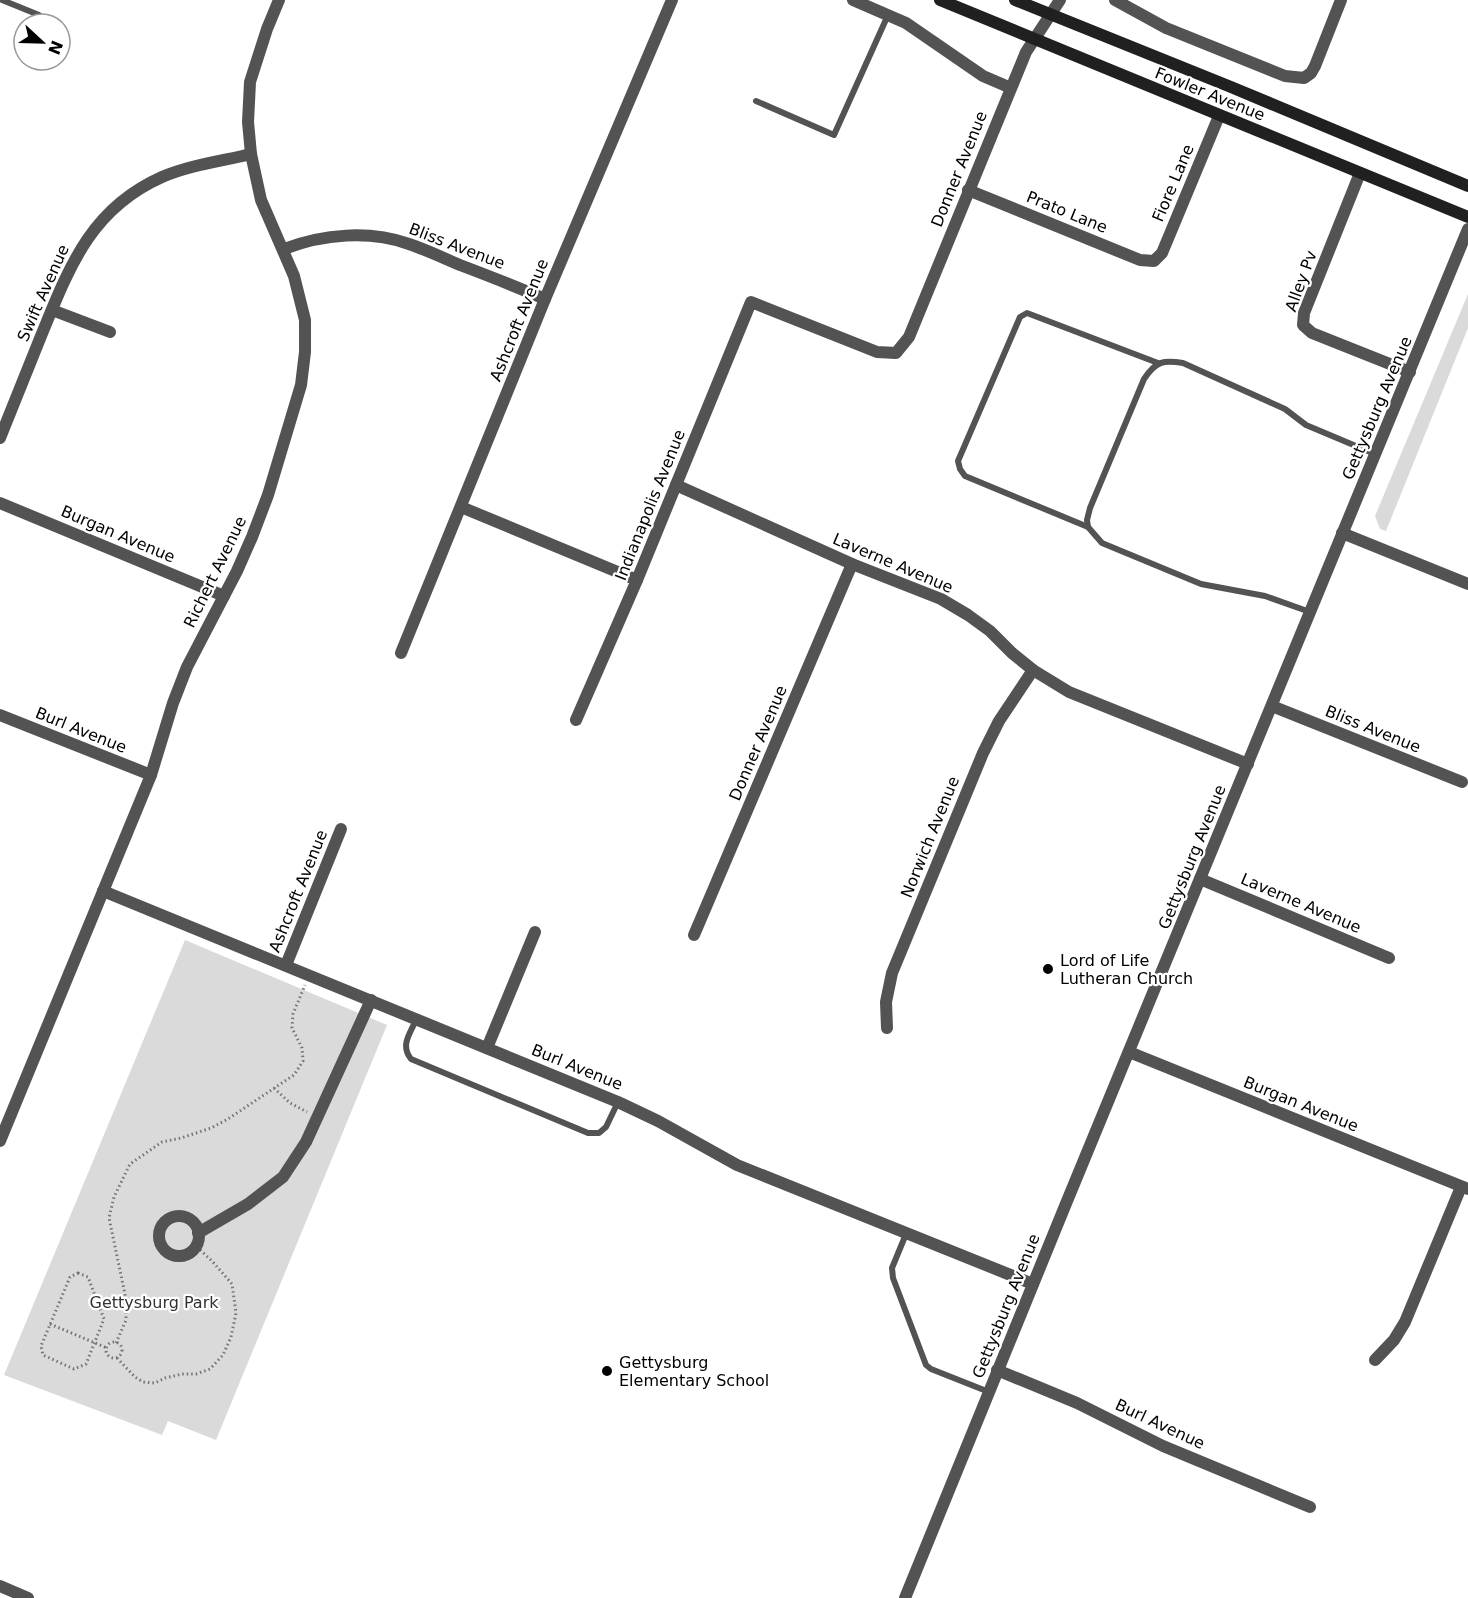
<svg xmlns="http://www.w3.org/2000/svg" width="1468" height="1598" viewBox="0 0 1468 1598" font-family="'DejaVu Sans',sans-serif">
  <rect width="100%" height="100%" fill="#fff"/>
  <!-- green -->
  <g fill="#dadada">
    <polygon points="1468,294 1468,328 1386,531 1380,529 1375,516"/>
    <polygon points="185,940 387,1025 216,1440 168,1421 162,1435 4,1375"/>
  </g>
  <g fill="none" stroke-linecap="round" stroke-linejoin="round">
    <!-- path -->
    <g stroke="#757575" stroke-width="3" stroke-dasharray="1.5 3" stroke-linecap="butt">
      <polyline points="274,1088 290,1103 307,1112"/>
      <polygon points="78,1273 88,1277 104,1319 86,1364 74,1369 43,1355 41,1346 70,1277"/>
      <polyline points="50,1324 107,1348"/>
      <circle cx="114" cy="1350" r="8"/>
      <polyline points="116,1343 126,1320 126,1299 109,1218 114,1197 130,1164 162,1142 181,1138 211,1128 228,1119 294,1075 303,1061 302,1048 292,1028 293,1014 305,985"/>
      <polyline points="117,1358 135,1377 143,1382 155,1383 165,1378 182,1374 196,1374 210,1369 223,1355 231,1337 236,1313 232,1284 212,1261 197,1247"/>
    </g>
    <!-- service -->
    <g stroke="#535353" stroke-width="6">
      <polyline points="2,0 39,15"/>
      <polyline points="756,101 834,135 888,15"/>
      <polyline points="1088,527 965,476 960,469 958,461 1020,317 1027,313 1158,363"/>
      <path d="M 1310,612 L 1265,596 L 1201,584 L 1102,543 L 1088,527 L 1087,520 L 1090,508 L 1144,379 C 1156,361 1163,360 1183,363 L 1285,409 L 1306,425 L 1375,454"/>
      <path d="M 416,1020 C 410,1034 400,1045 411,1059 L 588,1133 L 599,1133 L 606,1127 L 618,1102"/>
      <polyline points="906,1234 892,1268 893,1278 926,1365 931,1369 989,1392"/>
    </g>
    <!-- minor -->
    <g stroke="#535353" stroke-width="12">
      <polyline points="853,0 906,23 983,76 1011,88"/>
      <polyline points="1115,0 1166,28 1285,76 1304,78 1311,73 1315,66 1341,0"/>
      <polyline points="1360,173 1304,313 1303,325 1312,333 1410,372"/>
      <polyline points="968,190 1140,260 1154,261 1162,253 1219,116"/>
      <path d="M 284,249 C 323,234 369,230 409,244 C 427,250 443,258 460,265 C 489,276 517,287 545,299"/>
      <polyline points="52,310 110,332"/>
      <path d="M 0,438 C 14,404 27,370 41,336 C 69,268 90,209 162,177 C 190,165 222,161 251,154"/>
      <polyline points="676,485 852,564 941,599 968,615 990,631 1012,653 1033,670 1069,692 1248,764"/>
      <polyline points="0,503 224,596"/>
      <polyline points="461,507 637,580"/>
      <polyline points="1342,533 1468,584"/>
      <polyline points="401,653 545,299 672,0"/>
      <polyline points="1272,706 1462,782"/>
      <polyline points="0,715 151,775"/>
      <polyline points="576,720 637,580 751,302 877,352 896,353 909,337 1026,52 1060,0"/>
      <polyline points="1200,879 1389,958"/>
      <polyline points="103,891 618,1102 658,1121 737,1165 1033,1284"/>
      <polyline points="694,935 852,564"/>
      <polyline points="286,965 341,829"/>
      <polyline points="887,1028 886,1002 892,973 983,753 999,721 1033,670"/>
      <polyline points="487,1048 535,932"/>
      <polyline points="1129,1052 1468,1189"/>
      <polyline points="0,1141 151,775 173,703 187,667 237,571 252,537 268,495 301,385 305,352 305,320 294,276 261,200 251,154 248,122 250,82 267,29 279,0"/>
      <circle cx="179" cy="1236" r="20"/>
      <polyline points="198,1233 248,1204 283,1177 306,1142 371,1000"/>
      <polyline points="1375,1360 1394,1340 1405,1322 1461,1187"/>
      <polyline points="997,1370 1077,1403 1163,1446 1310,1507"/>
    </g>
    <!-- tertiary -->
    <g stroke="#535353" stroke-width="12">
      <polyline points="0,1586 28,1598"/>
      <polyline points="905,1598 1065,1206 1468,229"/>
    </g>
    <!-- secondary -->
    <g stroke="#202020" stroke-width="12">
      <polyline points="940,0 1468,217"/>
      <polyline points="1015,0 1231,87 1468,186"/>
    </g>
  </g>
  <!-- markers -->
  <g fill="#000" stroke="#fff" stroke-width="2">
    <circle cx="1048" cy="969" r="6"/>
    <circle cx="607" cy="1371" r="6"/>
  </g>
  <g text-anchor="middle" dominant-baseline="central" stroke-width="4.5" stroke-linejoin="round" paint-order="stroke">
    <!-- street labels -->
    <g font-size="16" fill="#000" stroke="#fff">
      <text transform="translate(1210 94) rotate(22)">Fowler Avenue</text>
      <text transform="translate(959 169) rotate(-68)">Donner Avenue</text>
      <text transform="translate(1173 183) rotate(-67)">Fiore Lane</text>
      <text transform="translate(1067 212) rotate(22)">Prato Lane</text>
      <text transform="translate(457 246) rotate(21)">Bliss Avenue</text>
      <text transform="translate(1301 281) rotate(-70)">Alley Pv</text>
      <text transform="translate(43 293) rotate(-66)">Swift Avenue</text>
      <text transform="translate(519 320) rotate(-68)">Ashcroft Avenue</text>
      <text transform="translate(1377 408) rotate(-67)">Gettysburg Avenue</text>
      <text transform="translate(650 505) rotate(-68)">Indianapolis Avenue</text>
      <text transform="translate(118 534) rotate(23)">Burgan Avenue</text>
      <text transform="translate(893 563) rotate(23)">Laverne Avenue</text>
      <text transform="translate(215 572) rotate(-64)">Richert Avenue</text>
      <text transform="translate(1373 729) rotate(22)">Bliss Avenue</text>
      <text transform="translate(81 730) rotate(22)">Burl Avenue</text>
      <text transform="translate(758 743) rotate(-67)">Donner Avenue</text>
      <text transform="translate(930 837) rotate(-68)">Norwich Avenue</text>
      <text transform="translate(1192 857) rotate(-68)">Gettysburg Avenue</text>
      <text transform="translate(298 891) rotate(-68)">Ashcroft Avenue</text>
      <text transform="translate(1301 903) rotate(23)">Laverne Avenue</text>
      <text transform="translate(577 1067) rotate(22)">Burl Avenue</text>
      <text transform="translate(1301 1104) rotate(22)">Burgan Avenue</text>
      <text transform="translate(1006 1306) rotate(-68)">Gettysburg Avenue</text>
      <text transform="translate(1160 1424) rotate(25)">Burl Avenue</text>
    </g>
    <!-- poi labels -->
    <g font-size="16" fill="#000" stroke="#fff" text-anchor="start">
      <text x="1060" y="960">Lord of Life<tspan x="1060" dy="18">Lutheran Church</tspan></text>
      <text x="619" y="1362">Gettysburg<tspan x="619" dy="18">Elementary School</tspan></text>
    </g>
    <!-- park labels -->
    <g font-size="16" fill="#313131" stroke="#fff">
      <text x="154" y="1302">Gettysburg Park</text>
    </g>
  </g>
  <!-- north arrow -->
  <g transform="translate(42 42) rotate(112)"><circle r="28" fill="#ffffff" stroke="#999999" stroke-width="1.5"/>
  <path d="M0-4.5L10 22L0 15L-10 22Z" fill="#000000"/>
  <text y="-9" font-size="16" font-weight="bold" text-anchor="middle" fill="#000000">N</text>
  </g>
</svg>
